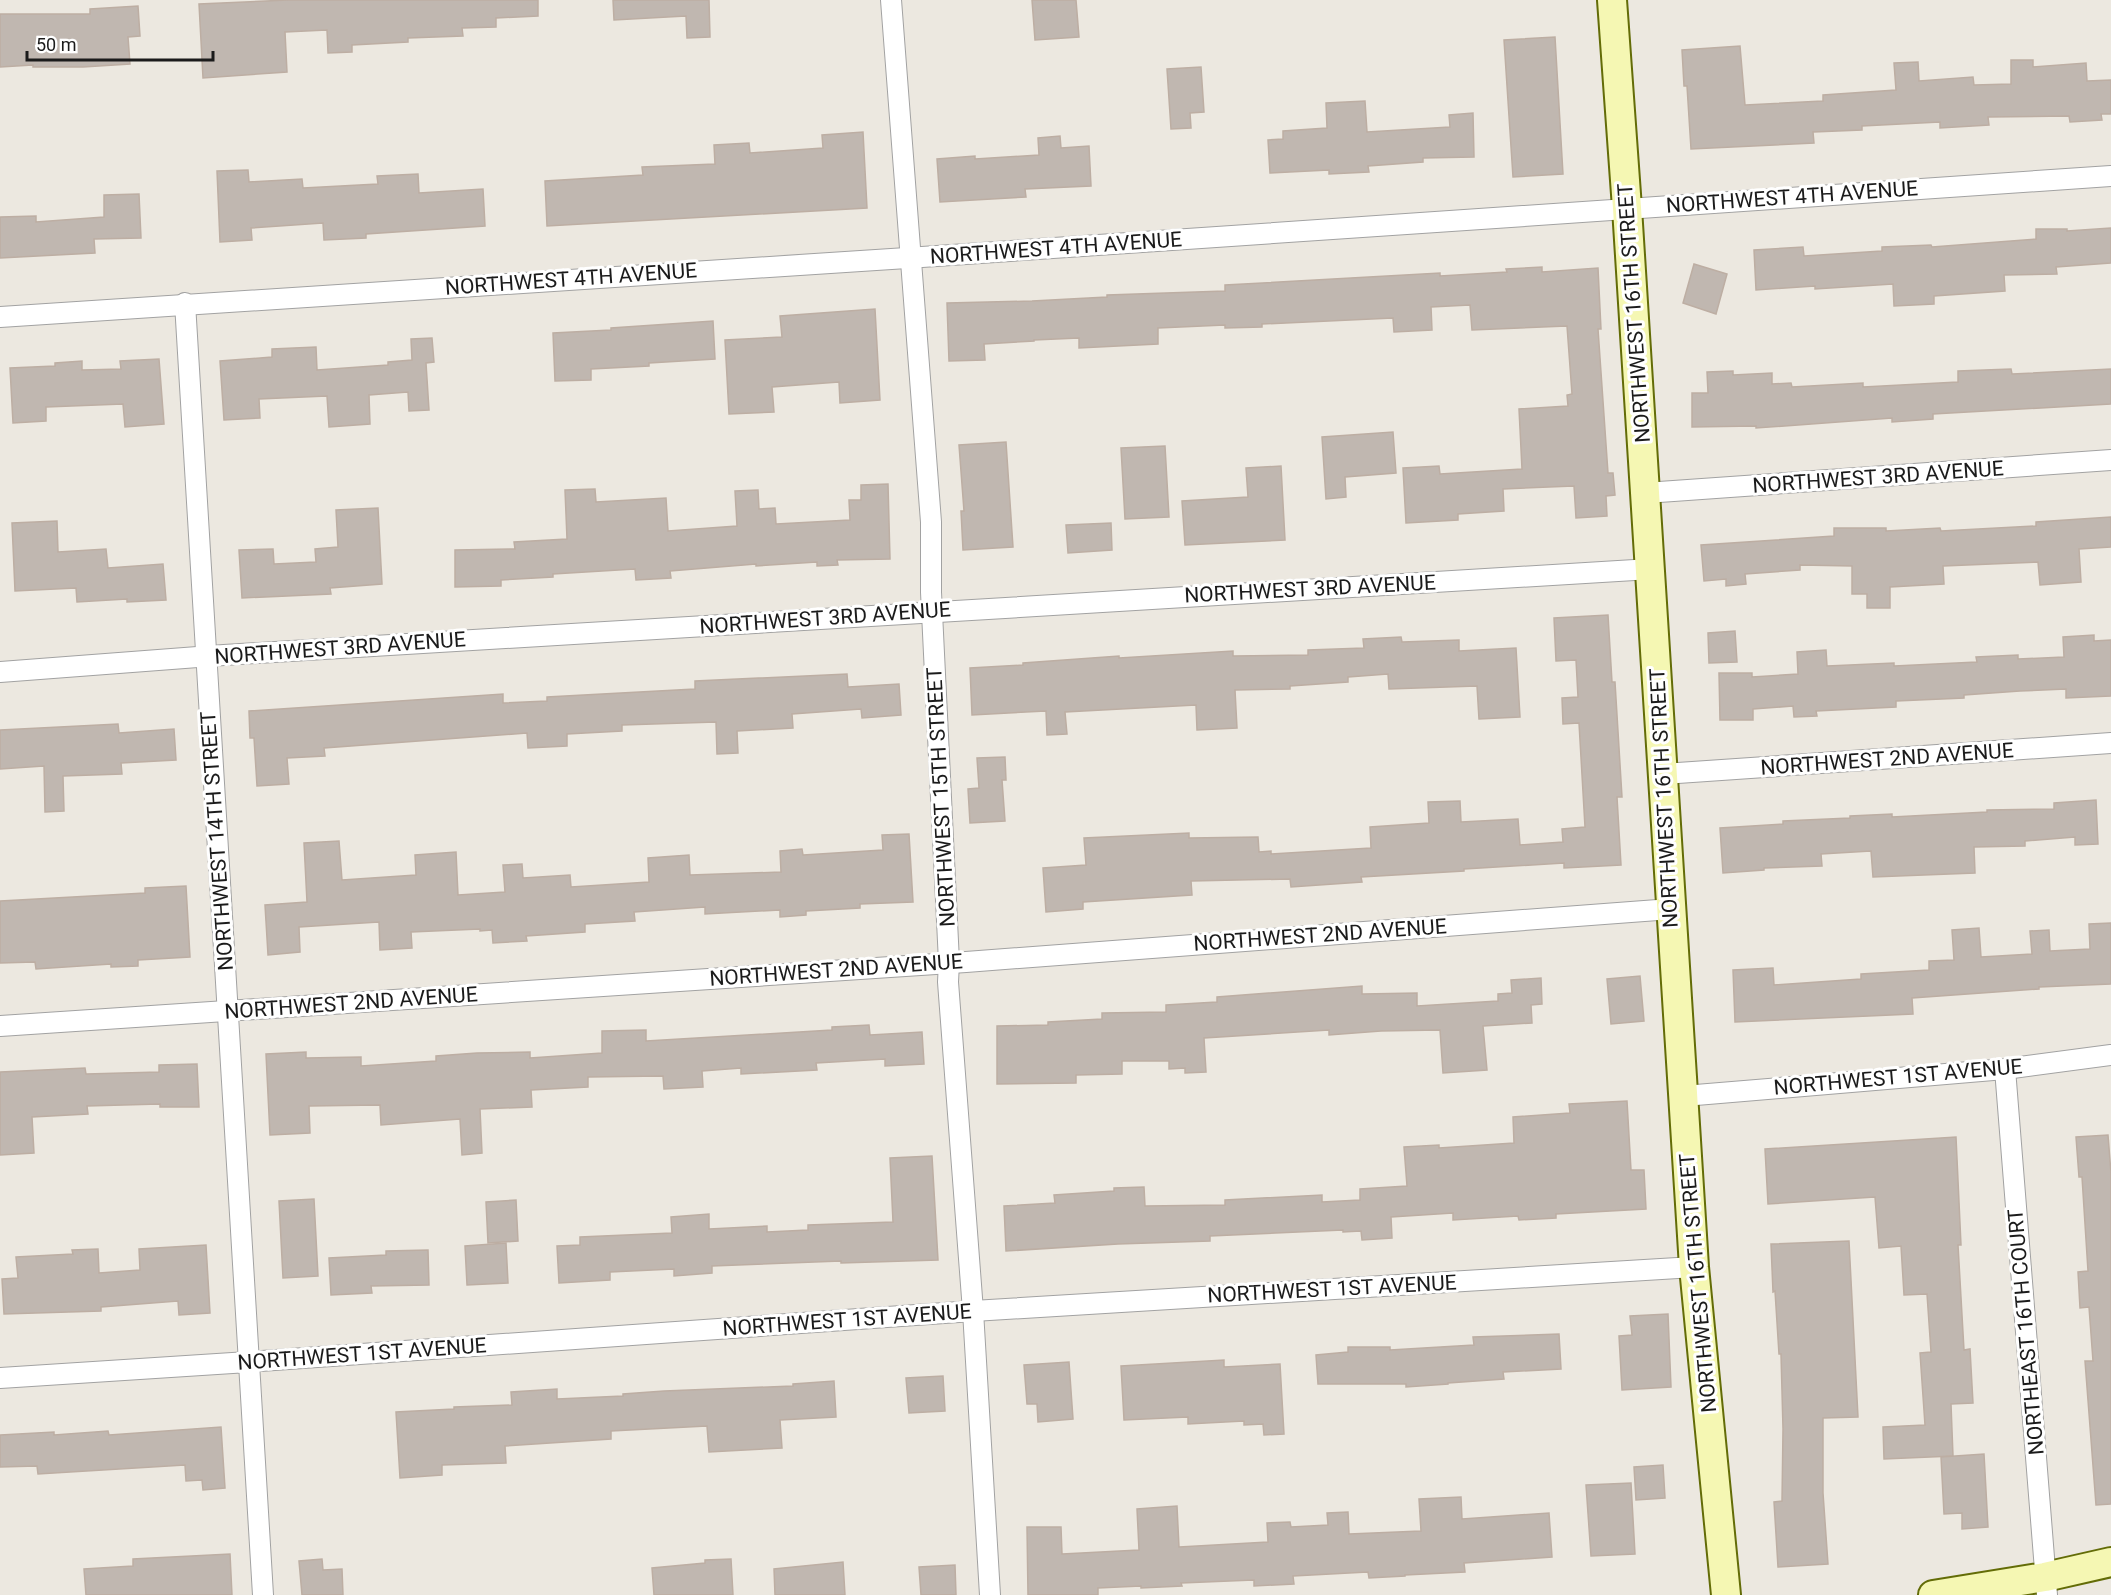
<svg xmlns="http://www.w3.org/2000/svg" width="2111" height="1595" viewBox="0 0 2111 1595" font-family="Roboto,sans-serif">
  <rect width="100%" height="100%" fill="#ece8e0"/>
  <!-- building -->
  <g fill="#c0b7b0" stroke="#bdaea3" stroke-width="1.5">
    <polygon points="288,0 538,0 538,16 496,18 496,27 462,28 463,36 408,38 408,42 352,45 352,52 328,53 327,30 285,32 287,72 203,78 199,4"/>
    <polygon points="613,0 709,0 710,37 687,38 686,16 614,20"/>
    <polygon points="1032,0 1076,0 1079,37 1035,40"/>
    <polygon points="138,6 140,36 128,37 130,64 83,67 33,67 33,65 0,67 0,14 90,14 90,9"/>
    <polygon points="1555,37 1563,174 1513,177 1504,40"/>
    <polygon points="1740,46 1745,105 1823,101 1823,95 1896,90 1894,63 1918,62 1919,81 1973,77 1974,85 2011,84 2011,60 2033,60 2033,67 2086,63 2087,81 2111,80 2111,114 2101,114 2102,120 2070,122 2069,116 1988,117 1989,125 1940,128 1940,122 1862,126 1862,130 1813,132 1814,143 1691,149 1687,86 1684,86 1682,50"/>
    <polygon points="1201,67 1204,112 1190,113 1191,128 1171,129 1167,69"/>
    <polygon points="1365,101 1367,132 1450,127 1449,115 1473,113 1474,157 1423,158 1423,162 1368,166 1369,172 1329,174 1329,170 1270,173 1268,140 1283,139 1283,131 1327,128 1326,103"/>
    <polygon points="863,132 867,208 547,226 545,181 643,175 642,167 715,164 714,145 749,143 750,153 823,148 822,135"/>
    <polygon points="1060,136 1061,148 1089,146 1091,186 1025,189 1026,197 940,202 937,159 975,156 975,159 1039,155 1038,138"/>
    <polygon points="248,170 249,182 302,179 303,188 378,184 377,176 418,174 419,193 483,189 485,226 366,234 366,238 324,240 323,223 251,228 252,240 220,242 217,171"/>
    <polygon points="139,194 141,238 94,239 95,253 0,258 0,217 36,216 36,222 104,217 104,195"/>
    <polygon points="2111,228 2111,263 2056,267 2057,274 2004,275 2005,291 1934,296 1934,304 1894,306 1893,284 1815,289 1815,286 1756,290 1754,250 1803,247 1804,256 1882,251 1882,247 1931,245 1932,247 2036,239 2036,229 2067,229 2067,231"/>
    <polygon points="1694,264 1727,274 1716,314 1683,303"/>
    <polygon points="1542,267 1542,272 1598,268 1601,329 1598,329 1608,473 1613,473 1615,495 1606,496 1607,516 1576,518 1574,486 1503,489 1504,511 1458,514 1458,520 1406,523 1403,468 1439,466 1440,474 1522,469 1519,409 1568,406 1567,395 1572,394 1567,326 1472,330 1470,305 1431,307 1432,330 1394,332 1393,318 1262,324 1262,327 1225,328 1225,325 1158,328 1158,344 1079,348 1079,338 1034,340 1034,341 984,344 985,360 949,361 947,303 1032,301 1107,297 1107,295 1225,291 1225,285 1440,273 1440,276 1507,272 1506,269"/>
    <polygon points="875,309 880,400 840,403 839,382 772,387 774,412 729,414 725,340 782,337 780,316"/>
    <polygon points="713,321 715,359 649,363 649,366 591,369 591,380 555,381 553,333 611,330 611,328"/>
    <polygon points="432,338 434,362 426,363 429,410 409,411 408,392 369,395 370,424 329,427 327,396 259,399 260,418 224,420 220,361 272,357 272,349 316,347 317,370 388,365 388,362 412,360 411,339"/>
    <polygon points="159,359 164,424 125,427 123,404 46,407 46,421 13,423 10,368 55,366 55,363 82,361 82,370 121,369 120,361"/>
    <polygon points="2011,369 2012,374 2111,369 2111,404 1933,414 1933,419 1892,422 1892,418 1756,428 1756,426 1692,427 1692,393 1708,393 1707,372 1733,371 1733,375 1772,373 1772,384 1791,383 1792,387 1863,383 1863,387 1958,382 1958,371"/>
    <polygon points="1393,432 1396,473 1345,477 1346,497 1326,499 1322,437"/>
    <polygon points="1006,442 1013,547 963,550 961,511 964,511 959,445"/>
    <polygon points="1165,446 1169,517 1125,519 1121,448"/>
    <polygon points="1281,466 1285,540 1185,545 1182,501 1248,497 1246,468"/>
    <polygon points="888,484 890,559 837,560 838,565 817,566 817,562 756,566 756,564 670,571 671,578 636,580 635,569 553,574 553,577 501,580 501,586 455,587 455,550 515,549 514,542 567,539 565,490 595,489 596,502 666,498 668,531 737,526 735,491 758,490 759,509 775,508 776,524 850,520 849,500 861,500 861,485"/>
    <polygon points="378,508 382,584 330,588 331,594 242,598 239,550 273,549 274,564 316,562 315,549 338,547 336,510"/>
    <polygon points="2111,517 2111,547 2079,549 2081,582 2040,585 2038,562 1943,566 1944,584 1890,587 1890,608 1867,608 1867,594 1852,594 1852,566 1800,565 1800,570 1745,574 1746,584 1726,586 1726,579 1704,581 1701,545 1834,536 1834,528 1886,528 1886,531 1940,528 1941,531 2036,526 2036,522"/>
    <polygon points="57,521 58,552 106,549 108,568 163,564 166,600 127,602 127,599 77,602 76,588 15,591 12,523"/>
    <polygon points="1111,523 1112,550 1068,553 1066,525"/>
    <polygon points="1608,615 1612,682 1615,682 1622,797 1617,797 1621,865 1564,868 1564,863 1464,869 1464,871 1361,877 1362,882 1291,887 1290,879 1191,881 1192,895 1083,902 1083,909 1046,912 1043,868 1086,865 1084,838 1189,833 1189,838 1258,837 1259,852 1271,851 1271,854 1371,848 1370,827 1429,823 1428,802 1460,801 1461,822 1518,819 1520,845 1563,842 1562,829 1585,827 1579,723 1563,724 1562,698 1578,697 1576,660 1556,661 1554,618"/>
    <polygon points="1735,631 1737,662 1709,663 1708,633"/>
    <polygon points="2094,635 2094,641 2111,640 2111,696 2066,698 2066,689 2020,691 1964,695 1964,698 1896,701 1896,707 1816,711 1817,716 1794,717 1793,706 1753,709 1753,720 1720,720 1719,673 1752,673 1752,677 1798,674 1797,652 1826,650 1827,666 1894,663 1894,666 1977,662 1976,657 2018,655 2018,659 2064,657 2063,637"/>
    <polygon points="1401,637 1402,642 1459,640 1459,651 1516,648 1520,717 1479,719 1477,686 1389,689 1388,674 1348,677 1348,682 1290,686 1290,689 1235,690 1237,728 1197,730 1196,705 1065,712 1067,734 1047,735 1046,711 972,715 970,668 1023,665 1023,663 1119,656 1119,658 1233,651 1233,656 1308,655 1308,650 1364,648 1363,639"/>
    <polygon points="847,674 848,687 899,684 901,715 862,718 861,709 792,714 793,728 737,731 738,753 717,754 716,722 622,725 622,731 567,734 567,746 528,748 527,733 324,748 325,756 287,758 289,784 257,786 254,738 250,738 249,711 503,694 503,703 547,701 547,697 695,689 695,681"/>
    <polygon points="118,724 119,733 174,729 176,760 121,763 122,774 63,776 64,811 45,812 44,766 0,769 0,730"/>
    <polygon points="1005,757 1006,780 1002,780 1005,821 970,823 968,789 979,788 977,758"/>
    <polygon points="2096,800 2098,844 2075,845 2075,837 2025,841 2025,846 1974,847 1975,873 1873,877 1871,851 1821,854 1822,866 1764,868 1764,870 1723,873 1720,828 1783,824 1783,821 1850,818 1850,816 1892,814 1892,817 1987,812 1987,810 2054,809 2054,803"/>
    <polygon points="909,834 913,902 860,904 860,908 806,911 806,915 780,917 780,910 705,914 705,907 634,912 635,921 585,924 585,932 526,936 527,941 493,943 492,930 480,931 480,929 411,932 412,948 380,950 379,922 299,927 300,952 268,955 265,905 307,902 304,843 339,841 342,880 416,875 415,855 456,852 458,895 505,892 503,865 522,864 523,878 570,875 571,887 649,882 648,858 689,855 690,875 781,872 780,851 802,849 803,855 883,850 882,835"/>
    <polygon points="186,886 190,957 138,960 138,966 111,967 111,964 36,969 35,962 0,963 0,901 145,893 145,888"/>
    <polygon points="2111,923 2111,984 2039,987 2039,989 1912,998 1913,1014 1735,1022 1733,970 1773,968 1774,985 1861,979 1861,974 1929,970 1929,961 1954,960 1952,930 1979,928 1981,957 2032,954 2030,931 2049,930 2050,951 2090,949 2089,924"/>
    <polygon points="1640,976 1644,1021 1611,1024 1607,979"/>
    <polygon points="1541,978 1542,1004 1531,1005 1532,1023 1483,1026 1487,1070 1443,1073 1440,1030 1381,1031 1329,1035 1329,1030 1204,1038 1206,1072 1185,1073 1185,1068 1169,1069 1169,1061 1122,1061 1122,1074 1076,1075 1076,1083 997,1084 997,1026 1048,1025 1048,1022 1102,1019 1102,1013 1166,1012 1166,1005 1217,1002 1217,997 1362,986 1362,994 1417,993 1417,1006 1498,1001 1498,994 1512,993 1511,980"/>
    <polygon points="869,1025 870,1035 922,1032 924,1064 885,1066 885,1059 816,1063 817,1070 741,1074 741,1068 702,1071 703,1087 664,1089 663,1076 588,1077 588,1087 531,1090 532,1107 480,1109 482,1153 462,1155 460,1119 381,1125 380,1105 309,1106 310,1133 270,1135 266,1054 306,1052 306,1058 361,1057 361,1066 436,1061 436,1056 477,1053 530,1052 530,1058 602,1053 602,1031 646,1030 646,1041 832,1030 832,1027"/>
    <polygon points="197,1064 199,1107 160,1107 160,1104 87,1106 88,1114 32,1117 34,1153 0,1155 0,1072 85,1068 86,1074 159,1072 159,1065"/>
    <polygon points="1627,1101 1631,1170 1644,1170 1646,1209 1556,1214 1556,1218 1519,1220 1518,1216 1453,1220 1453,1213 1391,1217 1392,1238 1362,1240 1361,1231 1343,1232 1343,1230 1210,1236 1210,1241 1118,1244 1006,1251 1004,1206 1055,1203 1054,1195 1114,1191 1114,1188 1144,1187 1145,1206 1225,1205 1225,1200 1322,1195 1322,1202 1360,1200 1360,1189 1407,1186 1404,1147 1439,1145 1439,1148 1514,1143 1513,1117 1570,1113 1569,1104"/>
    <polygon points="2108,1135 2111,1173 2111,1504 2096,1505 2085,1361 2093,1361 2089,1307 2080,1308 2078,1272 2088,1271 2082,1177 2079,1177 2076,1137"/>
    <polygon points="1956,1137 1961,1245 1958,1245 1964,1350 1970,1349 1973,1403 1951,1404 1953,1456 1884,1459 1883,1427 1925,1425 1920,1353 1931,1352 1927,1294 1904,1295 1901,1246 1879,1248 1875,1197 1768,1204 1765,1149"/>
    <polygon points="932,1156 938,1260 841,1263 841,1261 712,1266 712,1273 674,1276 674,1269 610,1272 610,1280 559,1283 557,1246 580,1245 580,1237 672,1233 671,1217 709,1214 709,1229 767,1226 767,1232 808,1230 808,1225 893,1222 890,1158"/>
    <polygon points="314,1199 318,1276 283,1278 279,1201"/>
    <polygon points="516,1200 518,1241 488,1243 486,1202"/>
    <polygon points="1849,1241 1858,1417 1823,1418 1823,1493 1828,1564 1778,1567 1774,1502 1782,1501 1783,1429 1781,1354 1779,1354 1775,1291 1773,1292 1771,1244"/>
    <polygon points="506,1243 508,1283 467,1285 465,1246"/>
    <polygon points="206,1245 210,1313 179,1315 178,1301 101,1307 101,1311 4,1314 2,1279 18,1278 16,1257 73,1254 72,1250 98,1249 99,1273 140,1270 139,1249"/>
    <polygon points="428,1250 429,1285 371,1286 372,1293 331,1295 329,1258 386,1255 386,1251"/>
    <polygon points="1668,1314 1671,1387 1622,1390 1619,1336 1632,1335 1630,1316"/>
    <polygon points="1559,1334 1561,1369 1503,1372 1504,1379 1448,1383 1448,1384 1406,1387 1406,1384 1318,1384 1316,1355 1348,1352 1348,1347 1390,1347 1390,1350 1474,1345 1473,1337"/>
    <polygon points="1224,1360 1224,1367 1280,1364 1284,1434 1264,1435 1263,1424 1244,1425 1244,1421 1188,1424 1188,1417 1124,1420 1121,1366"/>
    <polygon points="1069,1362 1073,1419 1038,1422 1037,1404 1027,1404 1024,1365"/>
    <polygon points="943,1376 945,1411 909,1413 906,1378"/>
    <polygon points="834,1381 836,1417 780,1420 782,1448 709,1452 707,1426 611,1431 611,1439 505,1446 506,1463 442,1465 442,1475 400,1478 396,1412 454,1409 454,1407 512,1405 511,1392 557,1389 557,1399 623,1396 623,1394 664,1391 793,1386 793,1384"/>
    <polygon points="221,1427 225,1488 203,1490 202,1480 186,1481 185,1465 38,1474 37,1466 0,1467 0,1435 54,1432 54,1435 108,1431 109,1435"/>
    <polygon points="1984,1454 1988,1527 1962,1529 1962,1513 1944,1514 1941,1457"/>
    <polygon points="1663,1465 1665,1498 1636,1500 1634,1467"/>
    <polygon points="1631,1483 1635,1554 1591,1556 1586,1485"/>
    <polygon points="1461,1497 1462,1519 1549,1513 1552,1557 1464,1563 1465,1572 1405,1575 1405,1576 1369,1578 1368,1572 1293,1576 1294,1584 1254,1586 1254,1580 1181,1583 1182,1586 1141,1588 1141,1586 1098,1588 1098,1595 1028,1595 1027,1527 1061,1527 1062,1554 1139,1550 1137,1509 1177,1506 1179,1547 1268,1542 1267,1523 1290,1522 1291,1527 1328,1525 1327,1513 1348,1512 1349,1534 1421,1531 1419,1499"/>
    <polygon points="230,1554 232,1595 86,1595 84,1569 133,1566 133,1559"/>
    <polygon points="322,1559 323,1570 342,1569 343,1595 302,1595 299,1561"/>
    <polygon points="731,1559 733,1595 654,1595 652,1568 705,1563 705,1560"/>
    <polygon points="843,1562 845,1595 775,1595 774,1569"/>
    <polygon points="955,1565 956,1595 921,1595 919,1567"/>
  </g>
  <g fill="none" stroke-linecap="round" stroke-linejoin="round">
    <defs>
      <g id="street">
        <polyline points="891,0 931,522 931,592 949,962 948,982 973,1311 990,1595"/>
        <polyline points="185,303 263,1595"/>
        <polyline points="0,317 922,257 2111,176"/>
        <polyline points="1645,493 2111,460"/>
        <polyline points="0,672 224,655 1651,569"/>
        <polyline points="1663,774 2111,743"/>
        <polyline points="0,1026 966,962 1671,909"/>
        <polyline points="2005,1069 2047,1595"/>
        <polyline points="1684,1096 2005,1069 2111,1055"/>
        <polyline points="0,1378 248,1362 973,1311 1694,1267"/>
      </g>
      <g id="secondary">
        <polyline points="1612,0 1627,208 1694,1267 1726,1595"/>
        <polyline points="1933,1595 2045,1577 2111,1562"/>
      </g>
    </defs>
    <!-- street casing -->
    <use href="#street" stroke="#a2a2a2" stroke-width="22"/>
    <!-- secondary casing -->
    <use href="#secondary" stroke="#636c07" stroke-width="32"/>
    <!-- street -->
    <use href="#street" stroke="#fff" stroke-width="20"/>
    <!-- secondary -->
    <use href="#secondary" stroke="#f5f7b3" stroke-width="28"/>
  </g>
  <g text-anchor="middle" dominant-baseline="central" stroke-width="6" stroke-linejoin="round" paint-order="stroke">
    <!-- street labels -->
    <g font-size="21" fill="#1b1b1b" stroke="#fff">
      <text transform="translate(1792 197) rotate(-4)">NORTHWEST 4TH AVENUE</text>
      <text transform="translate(1056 248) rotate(-4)">NORTHWEST 4TH AVENUE</text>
      <text transform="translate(571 279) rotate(-4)">NORTHWEST 4TH AVENUE</text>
      <text transform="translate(1634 313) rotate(-94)">NORTHWEST 16TH STREET</text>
      <text transform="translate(1878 477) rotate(-4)">NORTHWEST 3RD AVENUE</text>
      <text transform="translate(1310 589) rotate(-3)">NORTHWEST 3RD AVENUE</text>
      <text transform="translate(825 618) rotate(-4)">NORTHWEST 3RD AVENUE</text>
      <text transform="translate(340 648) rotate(-4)">NORTHWEST 3RD AVENUE</text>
      <text transform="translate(1887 759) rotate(-4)">NORTHWEST 2ND AVENUE</text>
      <text transform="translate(941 797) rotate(-93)">NORTHWEST 15TH STREET</text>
      <text transform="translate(1664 798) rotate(-93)">NORTHWEST 16TH STREET</text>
      <text transform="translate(217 841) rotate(-94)">NORTHWEST 14TH STREET</text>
      <text transform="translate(1320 935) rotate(-4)">NORTHWEST 2ND AVENUE</text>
      <text transform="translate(836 970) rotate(-4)">NORTHWEST 2ND AVENUE</text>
      <text transform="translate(351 1003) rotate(-4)">NORTHWEST 2ND AVENUE</text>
      <text transform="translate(1898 1077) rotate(-5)">NORTHWEST 1ST AVENUE</text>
      <text transform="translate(1698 1283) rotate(-95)">NORTHWEST 16TH STREET</text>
      <text transform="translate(1332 1289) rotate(-3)">NORTHWEST 1ST AVENUE</text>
      <text transform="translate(847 1320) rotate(-4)">NORTHWEST 1ST AVENUE</text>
      <text transform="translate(2026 1332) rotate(-95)">NORTHEAST 16TH COURT</text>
      <text transform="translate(362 1354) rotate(-4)">NORTHWEST 1ST AVENUE</text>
    </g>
  </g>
  <!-- scale -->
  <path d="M27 51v9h186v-9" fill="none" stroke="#1b1b1b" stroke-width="3"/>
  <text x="36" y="51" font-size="18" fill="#1b1b1b" stroke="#ffffff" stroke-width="4.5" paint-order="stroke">50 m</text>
</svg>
